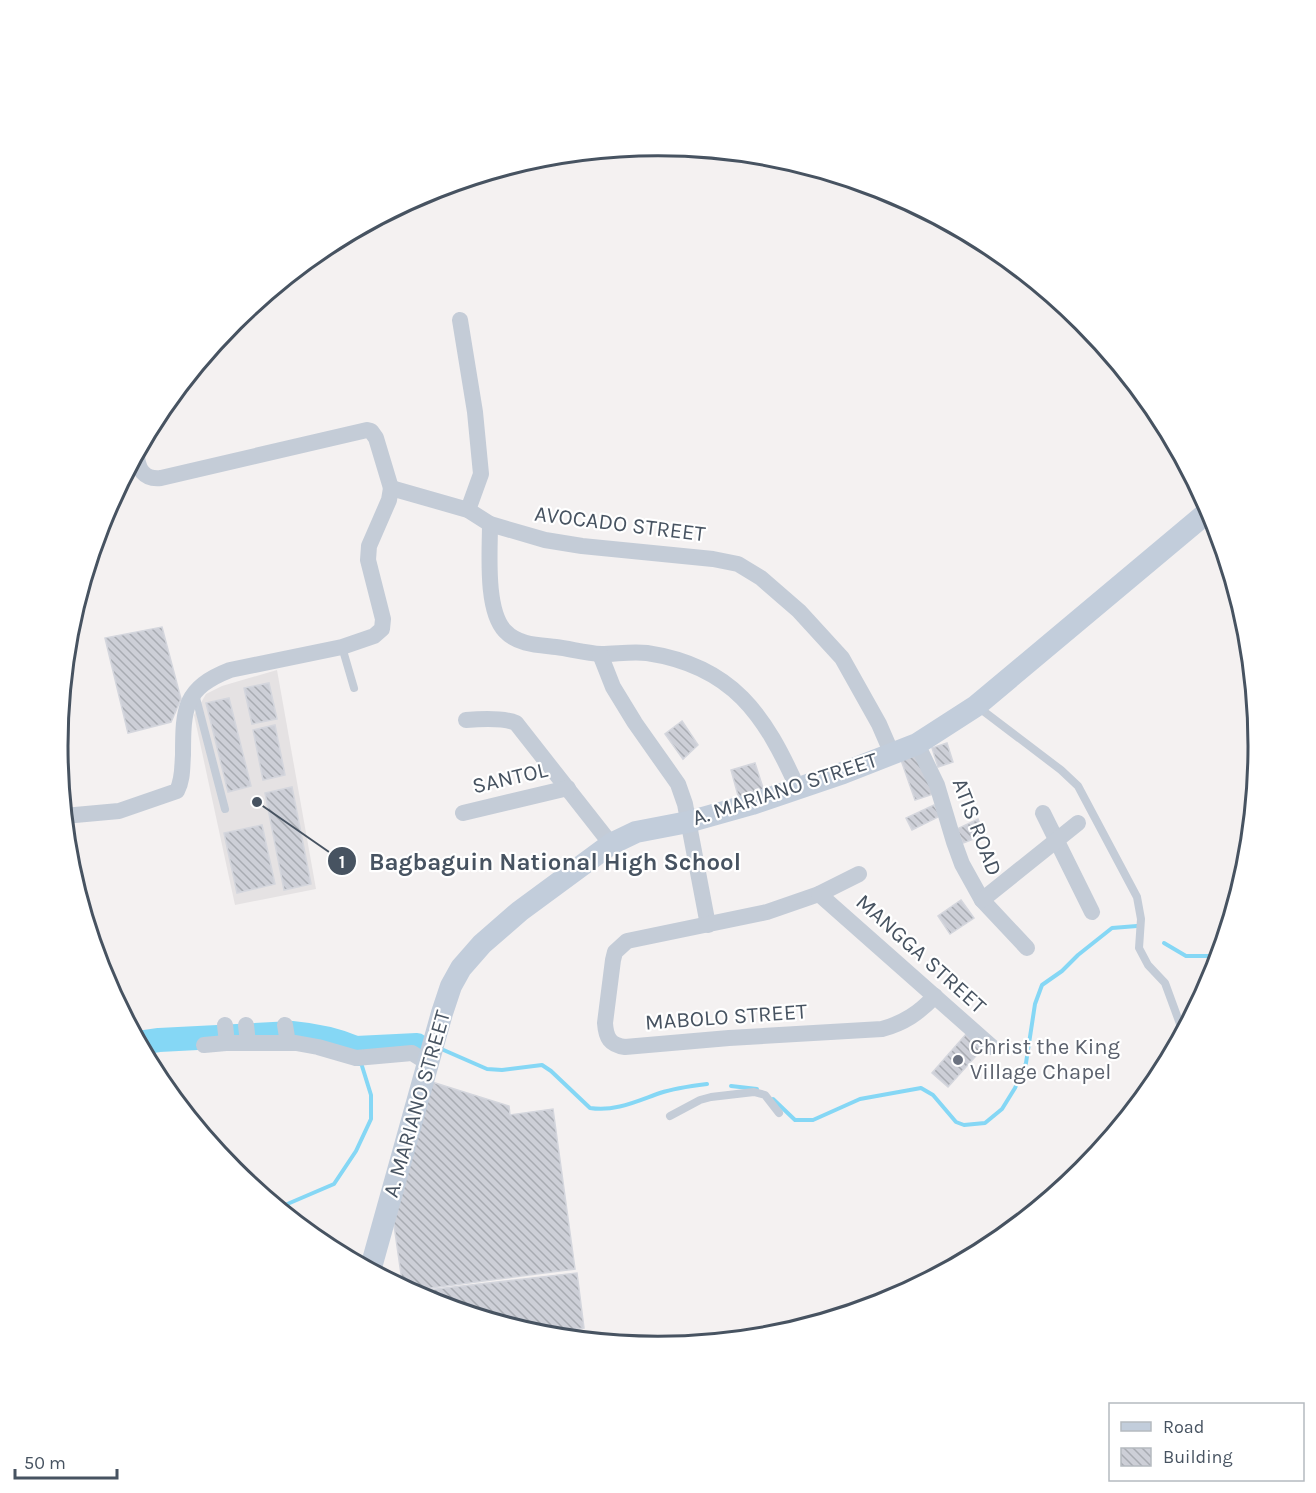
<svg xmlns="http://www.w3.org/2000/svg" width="1316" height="1493" viewBox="0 0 1316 1493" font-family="Karla,sans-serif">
  <defs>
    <pattern id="building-back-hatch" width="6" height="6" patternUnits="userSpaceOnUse" patternTransform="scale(1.5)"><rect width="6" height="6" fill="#cdcfd7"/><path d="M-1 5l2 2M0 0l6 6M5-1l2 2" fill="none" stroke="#a8abb2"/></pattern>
  </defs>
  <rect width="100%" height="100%" fill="#f4f1f1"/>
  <!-- education -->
  <polygon fill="#e5e2e3" points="277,670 316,889 235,905 194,715 206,694 222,686"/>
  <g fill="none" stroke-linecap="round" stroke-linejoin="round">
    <!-- stream -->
    <g stroke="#85d7f5" stroke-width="4">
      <polyline points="1164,943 1186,956 1219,956"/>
      <path d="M 439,1048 L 487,1069 L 502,1070 L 542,1065 L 551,1071 L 590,1108 C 615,1112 637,1101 660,1093 C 675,1088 691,1086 707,1084"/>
      <polyline points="731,1086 757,1089"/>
      <polyline points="773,1099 795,1120 813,1120 860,1099 921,1088 933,1095 956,1122 964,1125 985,1123 1002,1109 1015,1088 1026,1063 1035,1004 1042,985 1062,971 1078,955 1112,928 1137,926"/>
      <polyline points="278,1208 334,1184 356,1151 371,1119 371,1095 362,1066"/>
    </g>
    <!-- river -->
    <g stroke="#85d7f5" stroke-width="24">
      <path d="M 138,1043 L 159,1040 L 292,1033 C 314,1035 335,1039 356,1048 L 358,1054"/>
      <polyline points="356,1048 417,1045"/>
    </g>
  </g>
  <!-- building -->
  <g fill="url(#building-back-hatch)" stroke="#d4d6dd" stroke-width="1.5">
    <polygon points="162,627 181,699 171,722 128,733 105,638"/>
    <polygon points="269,683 277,719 252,724 244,688"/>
    <polygon points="229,698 251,786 228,792 206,703"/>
    <polygon points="682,721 698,745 683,759 665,734"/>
    <polygon points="275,725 285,775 263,780 253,730"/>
    <polygon points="947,743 953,762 938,767 932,748"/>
    <polygon points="918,754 933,794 915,800 901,760"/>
    <polygon points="755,763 764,791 739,799 731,770"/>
    <polygon points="292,787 311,884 284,890 265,793"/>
    <polygon points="934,805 940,816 912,830 906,818"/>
    <polygon points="978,819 984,835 963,843 957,829"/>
    <polygon points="262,825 275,884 237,893 224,833"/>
    <polygon points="961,900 974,918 950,934 938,916"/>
    <polygon points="967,1033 983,1048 948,1087 932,1073"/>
    <polygon points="432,1082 509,1106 510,1115 553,1109 575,1269 408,1291 403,1288 393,1218"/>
    <polygon points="577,1273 584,1328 533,1334 428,1302 410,1292"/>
  </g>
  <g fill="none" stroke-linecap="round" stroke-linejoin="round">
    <!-- lane -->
    <g stroke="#c4ccd7" stroke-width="8">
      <polyline points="342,647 354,688"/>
      <polyline points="195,694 225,809"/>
      <polyline points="978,707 1061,770 1078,786 1137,897 1141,919 1139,948 1148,965 1165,983 1183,1032"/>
      <polyline points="670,1116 700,1100 711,1097 754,1092 765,1095 779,1113"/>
    </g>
    <!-- street -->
    <g stroke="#c4ccd7" stroke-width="16">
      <polyline points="460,320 475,412 481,474 468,510"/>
      <path d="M 137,453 C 137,469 144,480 161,478 L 367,430 L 371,431 L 376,438 L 391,488"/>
      <path d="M 490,524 C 490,551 485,610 505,631 C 518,645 538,645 556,647 C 571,649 586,653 601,654 C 616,654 632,651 647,653 C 733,666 765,715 798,789"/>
      <polyline points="600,654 613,687 635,723 678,784 685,804 708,925"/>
      <path d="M 466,720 C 479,719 505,718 516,723 L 611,844"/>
      <polyline points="917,744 937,785 954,842 962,864 982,900 1027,948"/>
      <polyline points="463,813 568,788"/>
      <polyline points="1043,813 1092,912"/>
      <path d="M 64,816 L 119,811 L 177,791 C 183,779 182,768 183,755 C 183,708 184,688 230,670 L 342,647 L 374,636 L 382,629 L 383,619 L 368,560 L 369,546 L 389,500 L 391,488 L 468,510 L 490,524 L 545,540 L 582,546 L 713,559 L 738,564 L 761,578 L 799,611 L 842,658 L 879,724 L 892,754"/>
      <path d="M 859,874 L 819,894 L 767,912 L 627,941 L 615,952 L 613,960 L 605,1023 C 606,1038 610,1045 625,1047 L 729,1038 L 882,1029 C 904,1023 919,1013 935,996"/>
      <polyline points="819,894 992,1047"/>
      <polyline points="982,900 1078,823"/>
      <polyline points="225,1025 227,1043"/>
      <polyline points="246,1025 248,1043"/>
      <polyline points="285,1025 288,1043"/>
      <polyline points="204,1045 226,1043 296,1043 318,1047 356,1058 412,1053 428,1063"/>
    </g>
    <!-- secondary -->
    <polyline stroke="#c2cddb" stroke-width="22" points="370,1271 442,1013 451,986 461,968 482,944 520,911 611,844 636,832 688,822 752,804 843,773 917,744 976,706 1210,510"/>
  </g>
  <!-- markers -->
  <circle fill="#6b7280" stroke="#fff" stroke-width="2" cx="958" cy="1060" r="6"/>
  <g text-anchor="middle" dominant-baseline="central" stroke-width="4.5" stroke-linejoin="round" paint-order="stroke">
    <!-- street labels -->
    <g font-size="22" fill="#475361" stroke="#fff">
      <text transform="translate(620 524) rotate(7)">AVOCADO STREET</text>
      <text transform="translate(510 778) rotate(-13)">SANTOL</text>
      <text transform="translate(785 789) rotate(-18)">A. MARIANO STREET</text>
      <text transform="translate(977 827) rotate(69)">ATIS ROAD</text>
      <text transform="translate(921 954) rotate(42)">MANGGA STREET</text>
      <text transform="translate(726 1017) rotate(-4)">MABOLO STREET</text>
      <text transform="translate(417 1104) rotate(-74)">A. MARIANO STREET</text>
    </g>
    <!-- worship labels -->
    <g font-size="22" fill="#5b616d" stroke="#fff" text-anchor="start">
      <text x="970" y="1047">Christ the King<tspan x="970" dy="25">Village Chapel</tspan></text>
    </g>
  </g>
  <!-- crop -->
  <path d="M0 0H1316V1493H0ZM68 746a590 590 0 1 1 1180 0a590 590 0 1 1-1180 0Z" fill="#fff" fill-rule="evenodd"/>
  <path fill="none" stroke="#475361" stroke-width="3" d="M68 746a590 590 0 1 1 1180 0a590 590 0 1 1-1180 0Z"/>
  <!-- callouts -->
  <path fill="none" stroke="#475361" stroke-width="2" d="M257 802L342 861"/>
  <g fill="#475361" stroke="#fff" stroke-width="2">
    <circle cx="257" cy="802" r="6"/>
    <circle cx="342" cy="861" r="15"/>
  </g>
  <g font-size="18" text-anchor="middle" font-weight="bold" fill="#fff">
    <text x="342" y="868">1</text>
  </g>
  <g font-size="24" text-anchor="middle" font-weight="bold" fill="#475361" stroke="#fff" stroke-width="4.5" stroke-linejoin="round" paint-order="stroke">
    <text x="555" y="870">Bagbaguin National High School</text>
  </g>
  <!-- legend -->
  <rect x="1109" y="1403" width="195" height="78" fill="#ffffff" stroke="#b5bac0" stroke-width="1.5"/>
  <rect x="1121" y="1422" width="30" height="9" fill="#c2cddb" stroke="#b5bac0" stroke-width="1.5"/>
  <text x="1163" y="1433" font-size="18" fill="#475361">Road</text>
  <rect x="1121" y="1448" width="30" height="18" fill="url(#building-back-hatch)" stroke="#b5bac0" stroke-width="1.5"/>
  <text x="1163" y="1463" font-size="18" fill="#475361">Building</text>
  <!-- scale -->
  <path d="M15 1469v9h102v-9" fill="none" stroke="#475361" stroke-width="3"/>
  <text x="24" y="1469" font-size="18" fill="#475361" stroke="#ffffff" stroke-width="4.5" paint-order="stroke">50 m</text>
</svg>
